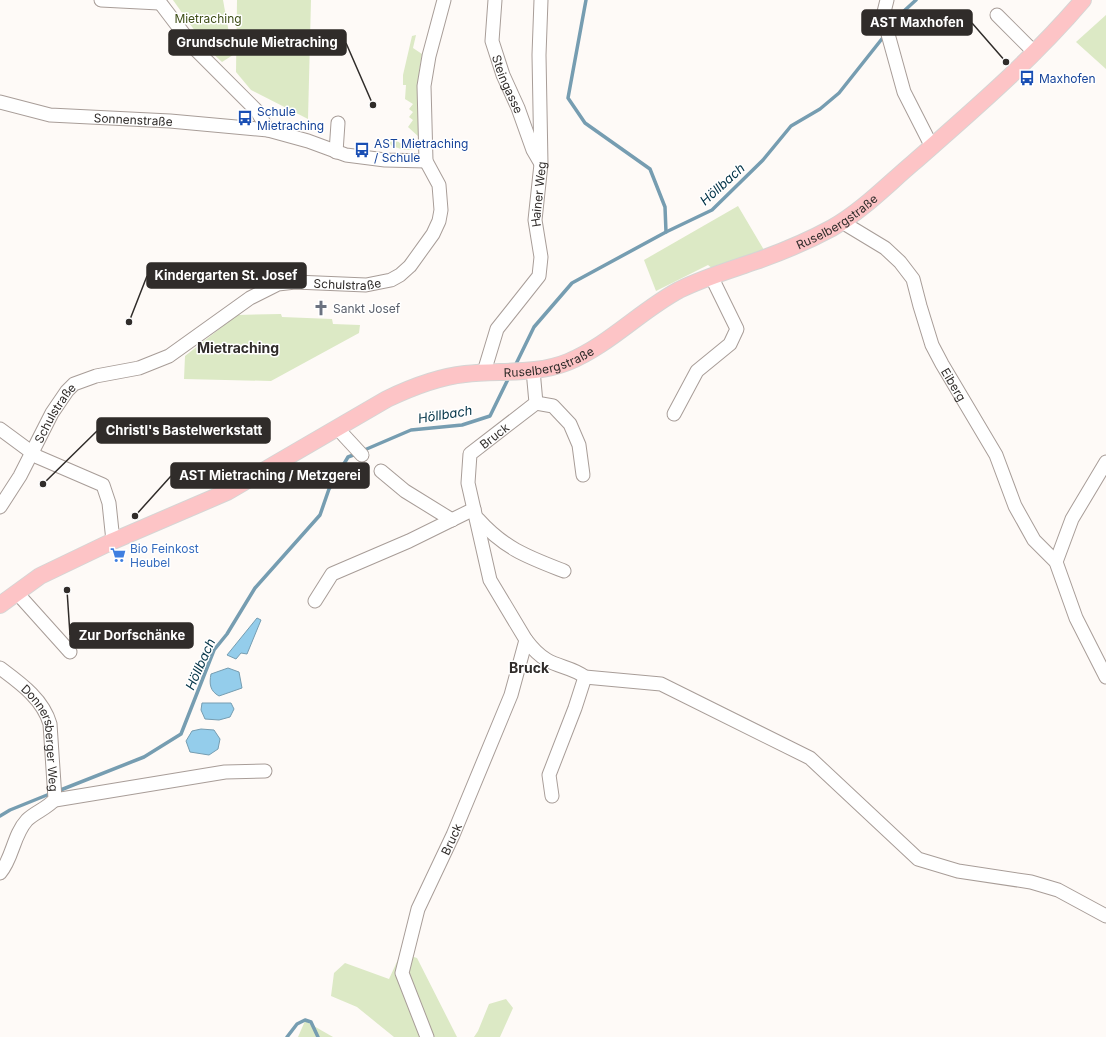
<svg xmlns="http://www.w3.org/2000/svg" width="1106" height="1037" viewBox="0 0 1106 1037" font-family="Inter,sans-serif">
  <rect width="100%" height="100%" fill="#fefaf7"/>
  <!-- green -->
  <g fill="#dce9c5">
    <polygon points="173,0 223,0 233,55 222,62 207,48"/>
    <polygon points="237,0 311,0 308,119 251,90 236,72"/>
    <polygon points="1106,15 1106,69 1076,42"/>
    <polygon points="416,35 413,48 422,54 419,72 419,137 408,127 413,120 409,117 413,112 409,109 413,104 405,99 406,85 403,85 403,75 412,36"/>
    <path d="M 396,140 L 408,149 L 412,145 L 416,148 C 408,153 394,147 386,143 L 385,141 Z"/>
    <polygon points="738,206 764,250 713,269 708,265 656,291 644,260"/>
    <polygon points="281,314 282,317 332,319 333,324 360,325 359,333 271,381 184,379 185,356 237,315"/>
    <polygon points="401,953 417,958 457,1037 394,1037 357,1007 331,996 334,973 345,963 389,979"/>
    <polygon points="506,999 513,1008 500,1037 474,1037 478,1031 489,1004"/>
    <polygon points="305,1021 333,1037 298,1037"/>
  </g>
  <!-- water -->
  <g fill="#94cdeb" stroke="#769db1">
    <polygon points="257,618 261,620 247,654 241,653 236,659 227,655"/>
    <path d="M 228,668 L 239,672 L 242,688 L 219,696 C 210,691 209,684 211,674 Z"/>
    <polygon points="202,703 231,703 234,709 230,717 219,720 205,719 201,710"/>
    <polygon points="201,729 214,730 220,739 218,749 209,755 190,752 186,741 192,731"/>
  </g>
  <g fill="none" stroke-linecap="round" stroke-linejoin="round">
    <!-- stream -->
    <g stroke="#769db1" stroke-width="3.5">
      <polyline points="586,0 568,98 585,123 650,169 665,207 666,232"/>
      <polyline points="890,28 904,11 916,0"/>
      <polyline points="515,366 534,327 572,283 666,232 712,210 763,160 791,126 820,109 839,93 885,35"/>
      <polyline points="362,451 411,430 462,425 490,416 510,375"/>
      <polyline points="58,791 144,757 181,734 214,650 227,634 255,588 320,515 329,489 348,457 356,454"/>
      <polyline points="0,816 10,810 52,793"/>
      <polyline points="287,1037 297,1024 305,1020 311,1022 318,1037"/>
    </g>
    <defs>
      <g id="minor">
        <polyline points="101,0 159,3"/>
        <polyline points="158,0 196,50 257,111 268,130 308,141 346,155 385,160 426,161"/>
        <path id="s1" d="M 495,0 L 492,41 L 503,75 L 518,108 L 533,150 L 540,162"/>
        <polyline points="887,0 883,16 904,92 932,147"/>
        <polyline points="997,15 1035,53"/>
        <path id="s2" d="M 0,102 L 50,115 L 170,121 L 268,130"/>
        <polyline points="336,152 338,123"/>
        <path id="s3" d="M 842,222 L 885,248 L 900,262 L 913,279 L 920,306 L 932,345 L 942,364 L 996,455 L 1015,506 L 1034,540 L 1056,562 L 1076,618 L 1106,677"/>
        <path id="s4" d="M 484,372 L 497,329 L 539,276 L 541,257 L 535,220 L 541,164 L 539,55 L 541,0"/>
        <polyline points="536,403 553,406 570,424 579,445 583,475"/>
        <polyline points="674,414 697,371 730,344 737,329 711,276"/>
        <polyline points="0,429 38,457 103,485 109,503 113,541"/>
        <polyline points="338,429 362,455"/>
        <polyline points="381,471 405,491 452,520"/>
        <path id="s5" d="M 0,507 L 20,476 L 52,413 L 67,391 L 74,384 L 96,376 L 139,368 L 169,356 L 250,298 L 278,284 L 295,282 L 366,285 L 391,280 L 400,275 L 410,266 L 433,234 L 439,221 L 441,210 L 439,185 L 426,161 L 424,86 L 429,56 L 444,0"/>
        <path d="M 478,519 C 505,549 528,557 564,571"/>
        <polyline points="1056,562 1072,519 1106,462"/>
        <polyline points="17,593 70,652"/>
        <polyline points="315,601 332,574 409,541 474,509"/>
        <path d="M 526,640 C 532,648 538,655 547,660 C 559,667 574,668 585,677 L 575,708 L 549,775 L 552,796"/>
        <path id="s6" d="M 0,668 C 20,683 43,699 50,724 L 55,799 C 48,808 35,812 27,820 C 13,835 13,858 0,873"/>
        <polyline points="585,677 661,684 810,758 918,859 958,871 1031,882 1058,890 1106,916"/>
        <polyline points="55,800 225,772 265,771"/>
        <path id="s7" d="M 427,1037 L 402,973 L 418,909 L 453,835 L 511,695 L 526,640 L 490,580 L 468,483 L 470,454 L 536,403 L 533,370"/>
      </g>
      <g id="major">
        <path id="s8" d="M 0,605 L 40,576 L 113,541 L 227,492 L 387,399 C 412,387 437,377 465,374 C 499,370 536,375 568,362 C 609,345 640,311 679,290 C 703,278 730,270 756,261 C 782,252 808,241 832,228 C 862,211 887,185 913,163 C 972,111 1032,60 1083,0"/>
      </g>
    </defs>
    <!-- minor casing -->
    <use href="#minor" stroke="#a89d98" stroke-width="15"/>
    <!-- major casing -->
    <use href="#major" stroke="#d6d5d4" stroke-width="18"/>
    <!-- minor -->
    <use href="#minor" stroke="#fff" stroke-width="13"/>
    <!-- major -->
    <use href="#major" stroke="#fdc4c6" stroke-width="16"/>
  </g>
  <!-- icons -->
  <defs>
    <symbol id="bus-bare" viewBox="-9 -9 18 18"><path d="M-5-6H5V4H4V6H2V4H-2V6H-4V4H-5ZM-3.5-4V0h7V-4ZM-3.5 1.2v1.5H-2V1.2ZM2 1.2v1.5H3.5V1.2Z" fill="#1a4fb4" stroke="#fff" stroke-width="2.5" paint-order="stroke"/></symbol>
    <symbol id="church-bare" viewBox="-9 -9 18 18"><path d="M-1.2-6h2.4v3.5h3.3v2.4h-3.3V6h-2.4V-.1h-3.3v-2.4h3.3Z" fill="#6b7280" stroke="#fff" stroke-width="2.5" paint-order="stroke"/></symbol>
    <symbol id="supermarket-bare" viewBox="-9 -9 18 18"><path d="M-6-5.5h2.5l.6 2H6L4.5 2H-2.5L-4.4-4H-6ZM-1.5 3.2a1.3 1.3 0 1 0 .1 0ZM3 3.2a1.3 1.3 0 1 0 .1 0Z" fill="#3f7fe0" stroke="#fff" stroke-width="2.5" paint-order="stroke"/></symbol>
  </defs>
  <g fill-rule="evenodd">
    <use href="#bus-bare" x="1016" y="67" width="22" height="22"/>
    <use href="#bus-bare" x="234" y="107" width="22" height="22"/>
    <use href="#bus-bare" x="351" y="139" width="22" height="22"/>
    <use href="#church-bare" x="310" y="297" width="22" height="22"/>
    <use href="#supermarket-bare" x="107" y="544" width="22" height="22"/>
  </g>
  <g text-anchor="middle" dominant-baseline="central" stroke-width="3" stroke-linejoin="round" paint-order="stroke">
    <!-- park labels -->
    <g font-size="12" fill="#3e4e16" stroke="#fff">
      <text x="208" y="18">Mietraching</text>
    </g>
    <!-- transit labels -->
    <g font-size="12" fill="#164399" stroke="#fff" text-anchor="start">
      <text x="1039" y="78">Maxhofen</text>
      <text x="257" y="111">Schule<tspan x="257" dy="14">Mietraching</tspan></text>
      <text x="374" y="143">AST Mietraching<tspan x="374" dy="14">/ Schule</tspan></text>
    </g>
    <!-- street labels -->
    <g font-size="12" fill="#302c2a" stroke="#fff">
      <text stroke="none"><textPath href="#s1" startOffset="87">Steingasse</textPath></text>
      <text stroke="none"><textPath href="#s2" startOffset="135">Sonnenstraße</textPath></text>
      <text stroke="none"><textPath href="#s4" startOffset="195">Hainer Weg</textPath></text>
      <text stroke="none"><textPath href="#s8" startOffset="931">Ruselbergstraße</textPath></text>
      <text stroke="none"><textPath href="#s5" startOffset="444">Schulstraße</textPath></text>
      <text stroke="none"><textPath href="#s8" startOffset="607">Ruselbergstraße</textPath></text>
      <text stroke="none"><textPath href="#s3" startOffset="206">Eiberg</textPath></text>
      <text stroke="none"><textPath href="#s5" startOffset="109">Schulstraße</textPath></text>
      <text stroke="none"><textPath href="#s7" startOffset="654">Bruck</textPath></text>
      <text stroke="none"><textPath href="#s6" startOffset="87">Donnersberger Weg</textPath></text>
      <text stroke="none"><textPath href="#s7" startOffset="212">Bruck</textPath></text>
    </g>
    <!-- worship labels -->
    <g font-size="12" fill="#5b616d" stroke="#fff" text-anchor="start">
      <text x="333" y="308">Sankt Josef</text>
    </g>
    <!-- shop labels -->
    <g font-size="12" fill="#366cbe" stroke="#fff" text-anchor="start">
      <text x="130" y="548">Bio Feinkost<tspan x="130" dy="14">Heubel</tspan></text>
    </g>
    <!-- water labels -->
    <g font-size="13" font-style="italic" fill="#003246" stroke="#fff">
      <text transform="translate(722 184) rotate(-42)">Höllbach</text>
      <text transform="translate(445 414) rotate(-9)">Höllbach</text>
      <text transform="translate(200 664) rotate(-66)">Höllbach</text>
    </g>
    <!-- quarter labels -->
    <g font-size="14" font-weight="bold" fill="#302c2a" stroke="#fff">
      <text x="238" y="347">Mietraching</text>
      <text x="529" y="667">Bruck</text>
    </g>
  </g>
  <!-- callouts -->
  <path fill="none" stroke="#302c2a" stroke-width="1.5" d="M1006 62L972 23M373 105L346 43M129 322L147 276M43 484L97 431M135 516L171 476M67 590L70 635"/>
  <g fill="#302c2a" stroke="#fff" stroke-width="1.5">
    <circle cx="1006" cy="62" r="4"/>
    <circle cx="373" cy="105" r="4"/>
    <circle cx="129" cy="322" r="4"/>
    <circle cx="43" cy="484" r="4"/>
    <circle cx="135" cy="516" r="4"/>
    <circle cx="67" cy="590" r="4"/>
  </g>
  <g fill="#302c2a" stroke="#302c2a" stroke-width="1.5">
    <rect x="862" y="10" width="110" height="25" rx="4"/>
    <rect x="169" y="30" width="177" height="25" rx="4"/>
    <rect x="147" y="263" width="159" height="25" rx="4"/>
    <rect x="97" y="418" width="173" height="25" rx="4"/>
    <rect x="171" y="463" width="198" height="25" rx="4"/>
    <rect x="70" y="623" width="123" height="25" rx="4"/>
  </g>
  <g font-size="13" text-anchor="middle" font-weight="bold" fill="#fff">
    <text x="917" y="27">AST Maxhofen</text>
    <text x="257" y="47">Grundschule Mietraching</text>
    <text x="226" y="280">Kindergarten St. Josef</text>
    <text x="184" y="435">Christl's Bastelwerkstatt</text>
    <text x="270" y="480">AST Mietraching / Metzgerei</text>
    <text x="132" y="640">Zur Dorfschänke</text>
  </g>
</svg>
